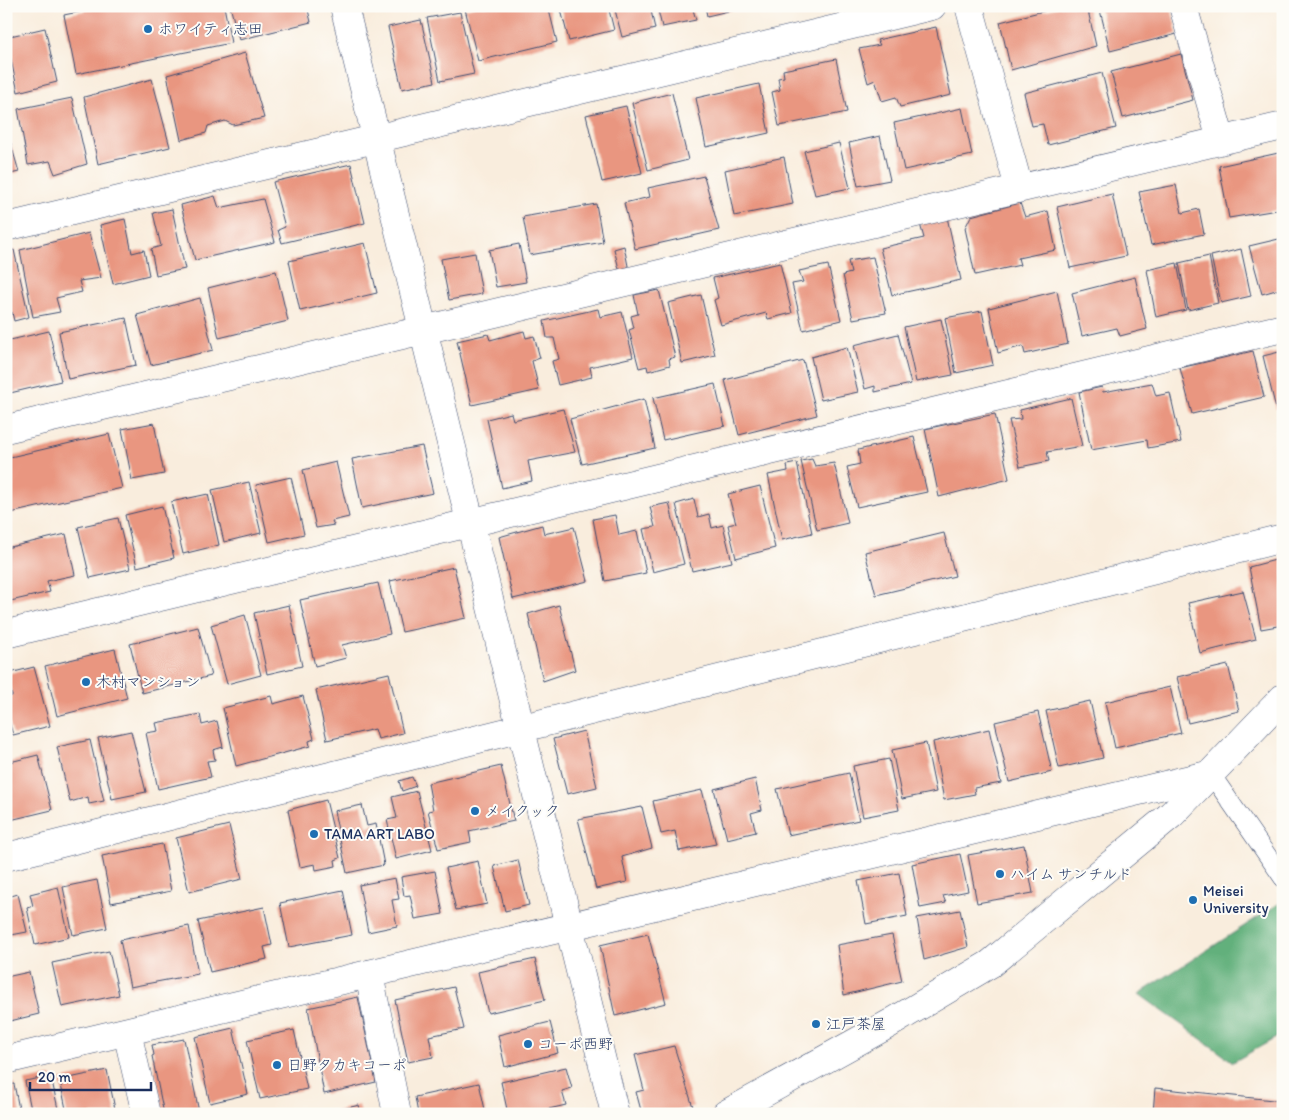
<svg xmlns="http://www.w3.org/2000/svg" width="1289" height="1120" viewBox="0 0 1289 1120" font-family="Itim,'Klee One',sans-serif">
  <rect width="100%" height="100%" fill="#fdfcf7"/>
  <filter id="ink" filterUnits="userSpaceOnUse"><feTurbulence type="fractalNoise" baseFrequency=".02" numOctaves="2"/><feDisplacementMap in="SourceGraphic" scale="10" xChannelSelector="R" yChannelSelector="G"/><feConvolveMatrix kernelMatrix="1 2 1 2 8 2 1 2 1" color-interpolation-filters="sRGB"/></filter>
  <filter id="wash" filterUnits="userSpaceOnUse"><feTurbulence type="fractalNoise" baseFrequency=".0096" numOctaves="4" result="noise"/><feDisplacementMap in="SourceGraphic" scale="20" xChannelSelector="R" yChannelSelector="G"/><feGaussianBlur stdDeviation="1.12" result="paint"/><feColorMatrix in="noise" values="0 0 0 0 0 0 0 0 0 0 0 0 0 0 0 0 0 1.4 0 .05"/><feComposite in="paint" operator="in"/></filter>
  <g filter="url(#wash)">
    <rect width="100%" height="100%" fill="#f9eddd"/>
    <!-- forest -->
    <polygon fill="#62b07b" stroke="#3e706c" points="1283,901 1283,1034 1233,1062 1139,994"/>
    <g id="blocks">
      <!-- building -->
      <g fill="#e99680">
        <polygon points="107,6 224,6 231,43 76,74 64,15"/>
        <polygon points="230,6 307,6 311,22 239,40"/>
        <polygon points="476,6 548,6 557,42 478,61 465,9"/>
        <polygon points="560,6 608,6 614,30 569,41"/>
        <polygon points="614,6 650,6 655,29 622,37"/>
        <polygon points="657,6 692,6 696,20 662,27"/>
        <polygon points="705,6 744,6 745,7 707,16"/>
        <polygon points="1063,6 1087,6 1096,46 1011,70 1000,22"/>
        <polygon points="1099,6 1171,6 1177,34 1110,51"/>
        <polygon points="460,12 474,74 440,81 427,18"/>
        <polygon points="421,20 435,82 402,89 388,27"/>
        <polygon points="936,27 951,95 900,107 896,97 882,101 875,80 868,83 859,49 880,45 877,40"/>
        <polygon points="45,28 57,82 18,92 6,37"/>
        <polygon points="245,53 264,118 233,125 225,121 208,126 206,133 181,140 167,75"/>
        <polygon points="1181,54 1193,100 1123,118 1111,72"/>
        <polygon points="836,59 847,112 779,126 772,92 780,90 778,78 784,77 783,70"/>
        <polygon points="6,69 12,93 6,94"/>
        <polygon points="1102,73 1116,128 1048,145 1043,124 1032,126 1024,93"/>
        <polygon points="152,79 170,147 98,164 84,97"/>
        <polygon points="759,84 769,133 706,147 696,98"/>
        <polygon points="672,93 688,160 648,170 632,103"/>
        <polygon points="72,98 87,164 55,174 50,161 28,165 18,109"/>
        <polygon points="626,106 642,173 602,182 586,115"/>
        <polygon points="962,108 972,155 904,170 894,123"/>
        <polygon points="6,127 19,172 6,175"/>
        <polygon points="880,136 890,180 858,186 849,143"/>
        <polygon points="839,143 850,188 815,195 804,151"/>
        <polygon points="1283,152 1283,209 1229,218 1219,166"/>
        <polygon points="784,157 793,204 734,216 725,170"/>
        <polygon points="351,164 365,223 282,243 278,230 285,227 273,182"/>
        <polygon points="704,176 719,230 635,249 624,203 650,197 648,188"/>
        <polygon points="1176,185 1182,213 1199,209 1204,234 1151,245 1139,192"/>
        <polygon points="1112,194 1126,256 1070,268 1057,207"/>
        <polygon points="215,196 219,208 263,199 275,242 195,260 181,205"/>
        <polygon points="1020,203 1025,217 1048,211 1056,250 1018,258 1020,265 975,275 965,228 971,216"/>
        <polygon points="596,204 603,242 530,255 523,217"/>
        <polygon points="172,209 185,269 156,275 151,249 161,246 153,213"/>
        <polygon points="947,217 961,280 892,295 880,248 924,238 920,224"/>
        <polygon points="125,219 132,253 144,250 149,275 113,284 100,225"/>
        <polygon points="89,233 101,278 79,281 82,292 56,298 60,312 33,317 20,250"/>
        <polygon points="1283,238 1283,288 1262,294 1249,246"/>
        <polygon points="365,243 377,293 300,311 289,261"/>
        <polygon points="519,244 526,282 496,287 489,250"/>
        <polygon points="624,246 629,271 620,273 614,249"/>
        <polygon points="1241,249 1251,296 1221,303 1211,256"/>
        <polygon points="14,250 29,317 14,321 12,312 6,313 6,252"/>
        <polygon points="475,253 482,294 449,300 441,259"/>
        <polygon points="1209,256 1218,303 1188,310 1179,263"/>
        <polygon points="873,257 886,313 853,319 843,275 851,273 848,261"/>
        <polygon points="780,263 792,313 768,319 766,313 721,325 714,300 718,298 713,278"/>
        <polygon points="1177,263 1186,310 1156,317 1147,270"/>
        <polygon points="828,265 841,320 803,330 792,284 803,282 799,271"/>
        <polygon points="276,271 288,321 219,338 208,288"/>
        <polygon points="1135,277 1147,329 1120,336 1117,328 1082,336 1072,293"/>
        <polygon points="659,290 675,357 669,359 670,365 648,371 647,366 639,368 629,330 634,328 631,316 638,314 634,295"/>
        <polygon points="1057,291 1068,344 1025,354 1023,346 998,353 989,308"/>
        <polygon points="701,295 715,355 682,363 668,303"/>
        <polygon points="200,298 213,350 151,365 137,315"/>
        <polygon points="598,309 600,317 622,312 633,357 590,367 592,377 558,385 552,361 559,359 554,338 547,338 544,321"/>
        <polygon points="982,311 993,365 956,373 945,318"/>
        <polygon points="126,318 136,365 68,379 59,332"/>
        <polygon points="941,319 953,375 916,382 904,327"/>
        <polygon points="49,331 61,381 6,394 6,341"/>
        <polygon points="524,331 526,338 534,336 540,358 532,361 539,390 472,405 457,341 488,334 490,340"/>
        <polygon points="898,334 911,384 875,392 875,386 865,389 854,345"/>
        <polygon points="847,347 858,392 821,400 811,357"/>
        <polygon points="1253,351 1264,397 1192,414 1180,368"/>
        <polygon points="1283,351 1283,407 1276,409 1263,356"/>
        <polygon points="803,360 817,415 739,435 725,380"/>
        <polygon points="1152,383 1156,396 1170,393 1181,442 1148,448 1147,440 1091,450 1079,392 1102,387 1103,392"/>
        <polygon points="715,384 725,426 663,440 653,398"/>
        <polygon points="1071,398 1082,446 1047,452 1049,461 1020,467 1009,420 1021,419 1020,410"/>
        <polygon points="644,399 655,448 582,464 570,419"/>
        <polygon points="563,409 575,452 528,461 532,481 502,488 487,419 511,413 513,420"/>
        <polygon points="995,414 1009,479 939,497 925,429"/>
        <polygon points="154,423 164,474 132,480 122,429"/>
        <polygon points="109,434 122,488 6,514 6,458"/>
        <polygon points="914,437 927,492 857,507 847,467 860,464 858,450"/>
        <polygon points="422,446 433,493 362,508 352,459"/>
        <polygon points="812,459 815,466 834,463 848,523 817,530 801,461"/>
        <polygon points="336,462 349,517 332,521 334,525 316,528 303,470"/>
        <polygon points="797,463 812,533 782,540 768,475 788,471 787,465"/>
        <polygon points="291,477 304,534 269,542 256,485"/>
        <polygon points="249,482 261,533 224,542 212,490"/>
        <polygon points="760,486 775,548 736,558 728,525 736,523 728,494"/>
        <polygon points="208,494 219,545 183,554 171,502"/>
        <polygon points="694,499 698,517 709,514 712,528 723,525 732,562 692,571 676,504"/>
        <polygon points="669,503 684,564 653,572 643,529 655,527 650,507"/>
        <polygon points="162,506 174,558 137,567 125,515"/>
        <polygon points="615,515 619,535 637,531 646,573 605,581 593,519"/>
        <polygon points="118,518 130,569 90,578 78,527"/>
        <polygon points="542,525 544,534 574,527 588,581 513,599 499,537"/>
        <polygon points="944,533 955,576 876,595 865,552"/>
        <polygon points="66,534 75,575 47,581 50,592 6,602 6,548"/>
        <polygon points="1283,558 1283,625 1261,629 1249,567"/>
        <polygon points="454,567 466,618 402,632 390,581"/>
        <polygon points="378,583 390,634 342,645 346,658 315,666 300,600"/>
        <polygon points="1243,591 1256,639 1200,653 1188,603"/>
        <polygon points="289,605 302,666 267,674 254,613"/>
        <polygon points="559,605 575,670 543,681 528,614"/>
        <polygon points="245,615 261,675 227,684 211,625"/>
        <polygon points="198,627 211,676 142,693 130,644"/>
        <polygon points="115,649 127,698 57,716 45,666"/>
        <polygon points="1228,665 1239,711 1188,723 1177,677"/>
        <polygon points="34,667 50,726 13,735 6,711 6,697 12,696 6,674"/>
        <polygon points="389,673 403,733 378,739 375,729 327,740 316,690"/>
        <polygon points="1170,687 1181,733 1115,748 1105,702"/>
        <polygon points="271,696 273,704 303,696 314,739 309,741 310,746 236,766 223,708"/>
        <polygon points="1090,701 1103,758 1059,768 1046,711"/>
        <polygon points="1038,712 1052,772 1009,782 995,722"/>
        <polygon points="200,714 202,725 217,721 223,747 213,750 215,760 207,761 211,777 158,789 146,733 158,731 156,723"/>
        <polygon points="989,729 1001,783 974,788 975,794 944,800 933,742"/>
        <polygon points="131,731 146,792 112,799 98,738"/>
        <polygon points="584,731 597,787 567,794 553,739"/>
        <polygon points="90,740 104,801 89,804 88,797 70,802 57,747"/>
        <polygon points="926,743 936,792 902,799 892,750"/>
        <polygon points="38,755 52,810 6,821 6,763"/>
        <polygon points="889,759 899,810 863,817 853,766"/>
        <polygon points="501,766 514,821 469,831 471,842 438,849 428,811 433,810 428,783"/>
        <polygon points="849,773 859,820 788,835 777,789"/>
        <polygon points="412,777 416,786 402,791 399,781"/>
        <polygon points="755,779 762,810 751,813 756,832 727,839 714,789"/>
        <polygon points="702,790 716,844 679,851 675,831 661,834 653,801"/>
        <polygon points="417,791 432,850 396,859 387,820 397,818 392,797"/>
        <polygon points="326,800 340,858 335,860 336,866 316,870 315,864 300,867 288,810"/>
        <polygon points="362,805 367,826 376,824 384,865 347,873 334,811"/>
        <polygon points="642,807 652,848 622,857 627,882 596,889 578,819"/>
        <polygon points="229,825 242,879 189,892 176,838"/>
        <polygon points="162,844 171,891 111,903 102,856"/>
        <polygon points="1024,845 1033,893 977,903 968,855"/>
        <polygon points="960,854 968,891 943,896 946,903 920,908 912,864"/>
        <polygon points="518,860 529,905 505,911 494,866"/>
        <polygon points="478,861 487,904 456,910 446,868"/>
        <polygon points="435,871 443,914 415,919 410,895 404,896 401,877"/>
        <polygon points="899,873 907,916 866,924 858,881"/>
        <polygon points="395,878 399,899 392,900 397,926 368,932 359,885"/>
        <polygon points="97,880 107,928 73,935 63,887"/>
        <polygon points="58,887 69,937 35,945 27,908 33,906 30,894"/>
        <polygon points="343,890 352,935 289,947 280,903"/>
        <polygon points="7,891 8,897 18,894 27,932 6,936"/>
        <polygon points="264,907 272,945 264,947 267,959 210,972 198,921"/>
        <polygon points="960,910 968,947 924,960 917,918"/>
        <polygon points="189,926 198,974 130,987 120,940"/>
        <polygon points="648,934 666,1003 615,1016 600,945"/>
        <polygon points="892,935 902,981 844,995 837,945"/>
        <polygon points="109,951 119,995 62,1007 52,963"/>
        <polygon points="535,959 545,1000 488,1013 478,972"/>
        <polygon points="29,972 39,1014 6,1022 6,977"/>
        <polygon points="454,987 464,1029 429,1036 433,1057 408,1062 395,1000"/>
        <polygon points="358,997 376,1082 324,1094 308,1008"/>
        <polygon points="550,1022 558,1053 505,1067 498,1035"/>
        <polygon points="233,1028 248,1094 210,1103 195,1037"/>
        <polygon points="294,1030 307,1089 260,1099 247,1040"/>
        <polygon points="184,1039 199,1112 164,1114 152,1056 154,1055 152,1045"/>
        <polygon points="674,1046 693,1107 667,1114 642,1114 636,1092 644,1090 635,1055"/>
        <polygon points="566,1067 572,1088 562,1091 566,1105 527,1114 508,1114 501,1082"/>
        <polygon points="107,1070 116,1114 67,1114 60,1080"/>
        <polygon points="51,1076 59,1114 32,1114 25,1081"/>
        <polygon points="479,1083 486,1114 418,1114 415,1097"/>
        <polygon points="14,1084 20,1114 6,1114 6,1085"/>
        <polygon points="1155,1088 1283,1101 1283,1114 1153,1114"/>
        <polygon points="359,1105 361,1114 328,1114 328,1113"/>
      </g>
    </g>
  </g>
  <g filter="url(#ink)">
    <use href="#blocks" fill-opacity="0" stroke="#3c4c71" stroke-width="1"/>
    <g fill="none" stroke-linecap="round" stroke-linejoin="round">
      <defs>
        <polyline id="lane" points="1211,774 1283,878"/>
        <g id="street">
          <polyline points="344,6 615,1114"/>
          <polyline points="969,6 1019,188"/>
          <polyline points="1183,6 1221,140"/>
          <polyline points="6,227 932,6"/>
          <polyline points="6,429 1283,126"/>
          <polyline points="6,634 1283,328"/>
          <polyline points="6,857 1283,538"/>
          <polyline points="369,974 397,1114"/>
          <polyline points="127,1032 146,1114"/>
          <polyline points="6,1060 1211,774"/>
          <polyline points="726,1114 889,1024 990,964 1172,814 1283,698"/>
        </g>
      </defs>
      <!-- lane casing -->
      <use href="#lane" stroke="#3c4c71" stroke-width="19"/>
      <!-- street casing -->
      <use href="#street" stroke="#3c4c71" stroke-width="29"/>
      <!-- lane -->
      <use href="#lane" stroke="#fff" stroke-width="18"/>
      <!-- street -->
      <use href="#street" stroke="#fff" stroke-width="28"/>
    </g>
  </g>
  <!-- markers -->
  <g fill="#1f6fb2" stroke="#fdfcf7" stroke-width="2">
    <circle cx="148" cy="29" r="5"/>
    <circle cx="86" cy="682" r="5"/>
    <circle cx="475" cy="811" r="5"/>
    <circle cx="314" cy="834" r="5"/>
    <circle cx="1000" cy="874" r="5"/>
    <circle cx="1193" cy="900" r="5"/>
    <circle cx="816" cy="1024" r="5"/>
    <circle cx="528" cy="1044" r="5"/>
    <circle cx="277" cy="1065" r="5"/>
  </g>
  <g text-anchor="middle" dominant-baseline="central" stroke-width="4" stroke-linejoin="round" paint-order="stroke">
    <!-- poi labels -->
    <g font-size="15" fill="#1b2f5e" stroke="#fdfcf7" text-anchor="start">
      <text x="158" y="29">ホワイティ志田</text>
      <text x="96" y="682">木村マンション</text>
      <text x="485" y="811">メイクック</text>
      <text x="324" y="834">TAMA ART LABO</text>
      <text x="1010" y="874">ハイム サンチルド</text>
      <text x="1203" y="891">Meisei<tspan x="1203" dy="17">University</tspan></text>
      <text x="826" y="1024">江戸茶屋</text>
      <text x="538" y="1044">コーポ西野</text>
      <text x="287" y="1065">日野タカキコーポ</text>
    </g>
  </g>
  <!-- margin -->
  <rect width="1289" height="1120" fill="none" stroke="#fdfcf7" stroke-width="25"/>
  <!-- scale -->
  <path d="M30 1082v8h121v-8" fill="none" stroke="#1b2f5e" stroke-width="2.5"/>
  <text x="38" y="1082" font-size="15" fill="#1b2f5e" stroke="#fdfcf7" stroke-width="4" paint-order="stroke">20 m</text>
</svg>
